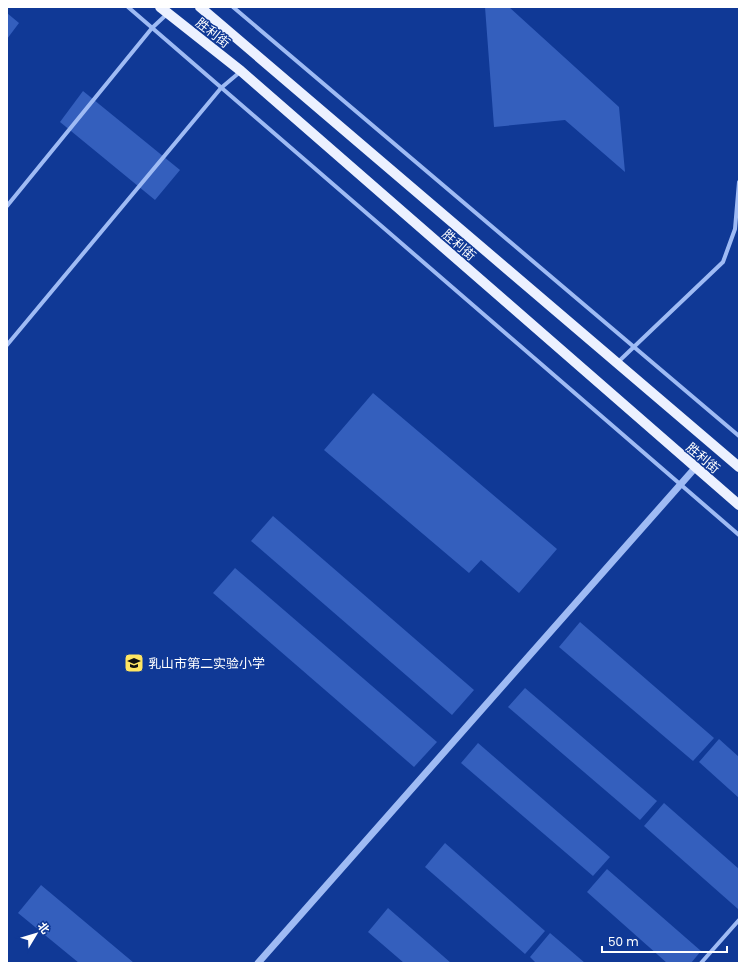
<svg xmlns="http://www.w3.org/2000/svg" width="746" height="970" viewBox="0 0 746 970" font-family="Poppins,'Noto Sans SC',sans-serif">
  <rect width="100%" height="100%" fill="#103996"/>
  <!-- building -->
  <g fill="#345fbd">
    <polygon points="485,7 509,7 619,107 625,172 565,120 494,127"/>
    <polygon points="7,13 19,23 7,39"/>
    <polygon points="83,91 180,170 155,200 60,122"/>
    <polygon points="373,393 557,549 519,593 481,560 469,573 324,450"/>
    <polygon points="273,516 474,690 452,715 251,541"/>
    <polygon points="235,568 437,742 414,767 213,593"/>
    <polygon points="580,622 714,738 693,761 559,647"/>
    <polygon points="525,688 657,801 640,820 508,707"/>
    <polygon points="719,739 739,757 739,798 699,762"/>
    <polygon points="478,743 610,857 593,876 461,763"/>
    <polygon points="664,803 739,869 739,908 738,909 644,826"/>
    <polygon points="445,843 545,931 525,954 425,867"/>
    <polygon points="607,869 701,951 691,963 667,963 587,892"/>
    <polygon points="41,885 134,963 79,963 18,913"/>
    <polygon points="388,908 451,963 404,963 368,932"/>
    <polygon points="550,933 585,963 536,963 530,957"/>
  </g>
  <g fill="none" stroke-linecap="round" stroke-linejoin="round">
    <!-- minor -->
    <g stroke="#9fbbf4" stroke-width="4">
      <polyline points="128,7 739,535"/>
      <polyline points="233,7 739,436"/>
      <polyline points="7,206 152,28 167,14"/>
      <polyline points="7,345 221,88 240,72"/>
      <polyline points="617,363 723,262 735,229 739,182"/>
      <polyline points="701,963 739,920"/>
    </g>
    <!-- tertiary -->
    <polyline stroke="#9fbbf4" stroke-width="7" points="258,963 695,468"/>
    <!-- primary -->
    <g stroke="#ecf1ff" stroke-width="10">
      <polyline points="160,7 241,71 739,505"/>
      <polyline points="200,7 739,467"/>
    </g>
  </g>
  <!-- icons -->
  <defs>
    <symbol id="school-square" viewBox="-11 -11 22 22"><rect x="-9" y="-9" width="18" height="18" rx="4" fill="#ffe662" stroke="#103996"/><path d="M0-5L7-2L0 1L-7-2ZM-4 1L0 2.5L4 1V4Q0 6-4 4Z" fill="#111"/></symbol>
  </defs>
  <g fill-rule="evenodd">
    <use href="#school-square" x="123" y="652" width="22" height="22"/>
  </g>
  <g text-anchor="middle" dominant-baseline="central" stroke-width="3" stroke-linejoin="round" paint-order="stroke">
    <!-- street labels -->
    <g font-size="13" fill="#fff" stroke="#103996">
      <text transform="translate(213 33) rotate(38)">胜利街</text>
      <text transform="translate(459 245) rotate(41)">胜利街</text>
      <text transform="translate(703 458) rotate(40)">胜利街</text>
    </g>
    <!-- poi labels -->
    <g font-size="13" fill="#fff" stroke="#103996" text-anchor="start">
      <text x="148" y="663">乳山市第二实验小学</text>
    </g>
  </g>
  <!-- border -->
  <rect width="746" height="970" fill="none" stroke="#ffffff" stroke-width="16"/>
  <!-- north arrow -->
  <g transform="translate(36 934) rotate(52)" stroke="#103996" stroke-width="3" paint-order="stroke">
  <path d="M0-3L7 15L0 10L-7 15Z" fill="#ffffff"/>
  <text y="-6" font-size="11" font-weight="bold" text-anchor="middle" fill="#ffffff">北</text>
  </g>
  <!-- scale -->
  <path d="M602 946v6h125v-6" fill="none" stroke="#ffffff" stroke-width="2"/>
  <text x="608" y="946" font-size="12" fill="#ffffff" stroke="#103996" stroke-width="3" paint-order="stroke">50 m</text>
</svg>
